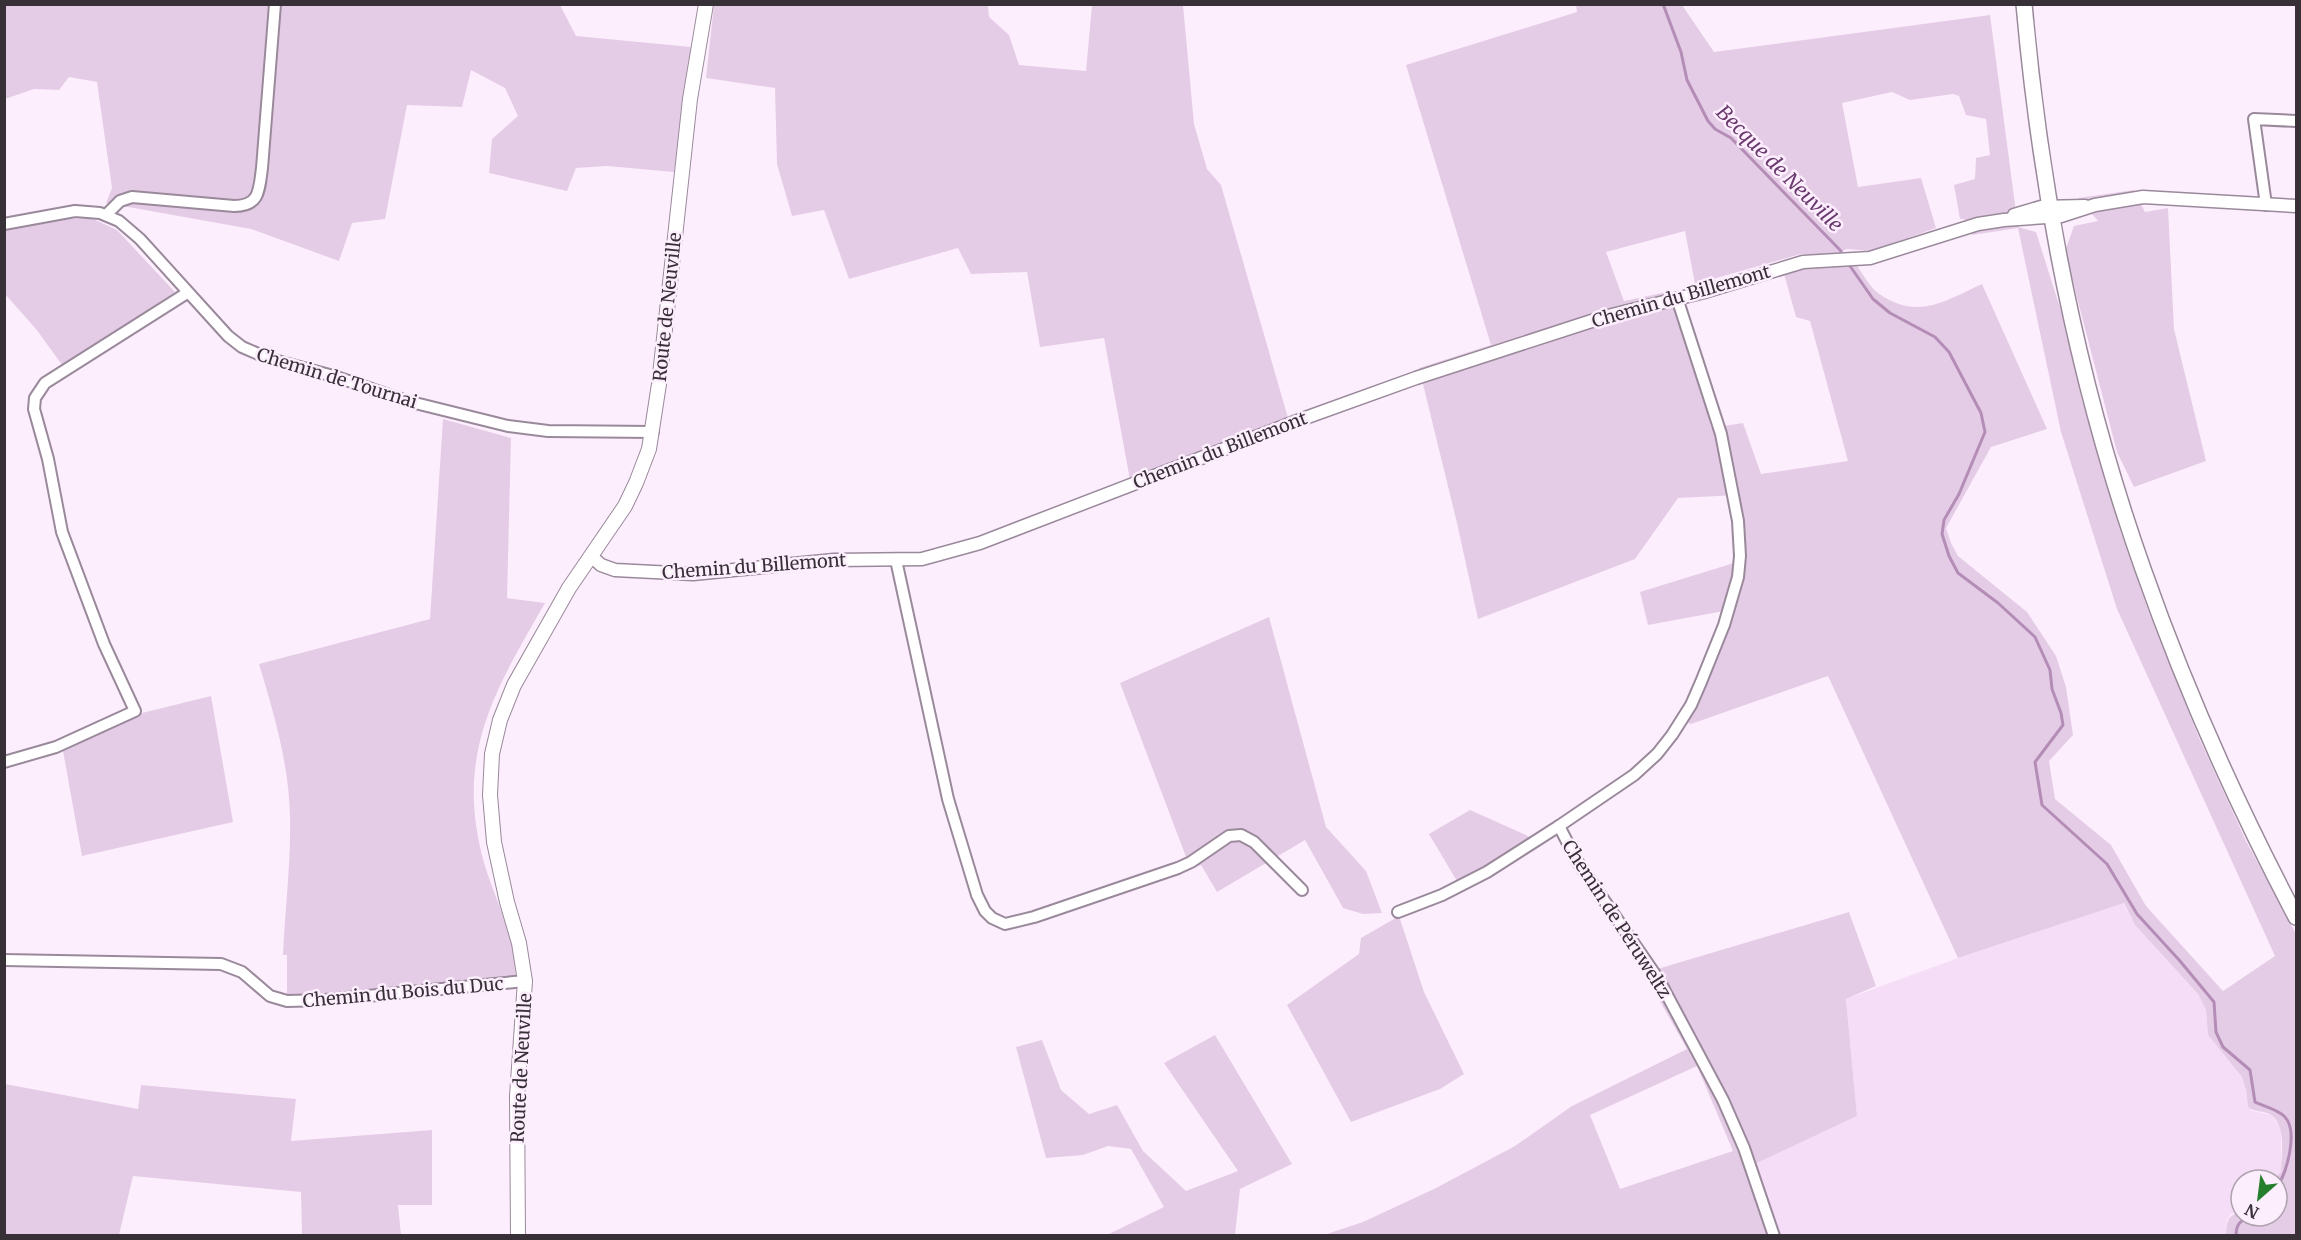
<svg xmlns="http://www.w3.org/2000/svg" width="2301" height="1240" viewBox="0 0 2301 1240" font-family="Merriweather,serif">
  <rect width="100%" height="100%" fill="#fdeefe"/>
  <!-- built -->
  <polygon fill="#f6ddf7" points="2123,903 2135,925 2198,994 2206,1010 2208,1035 2242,1077 2246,1090 2248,1107 2253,1111 2271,1115 2281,1127 2281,1172 2273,1180 2241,1180 2241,1211 2231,1214 2227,1220 2226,1235 1780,1235 1757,1163 1857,1116 1846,999 1958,958"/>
  <!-- green -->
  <g fill="#e5cce6" fill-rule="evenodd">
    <polygon points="4,5 560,5 576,36 691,47 674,172 607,166 576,168 567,191 489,173 492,139 518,116 505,88 471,70 462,107 407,105 385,219 352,223 339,261 251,229 106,203 112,188 97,82 69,77 59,90 34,89 5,99"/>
    <polygon points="714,5 988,5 989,17 1009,35 1019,65 1086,71 1092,5 1183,5 1194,124 1207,169 1221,185 1288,418 1130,480 1104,338 1040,347 1027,272 971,274 958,248 849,279 824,210 792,216 777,164 775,88 706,78"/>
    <path d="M 1576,5 L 1682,5 L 1714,52 L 1990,15 L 2018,227 L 2036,232 L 2061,311 L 2082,400 L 2121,533 L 2150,616 L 2199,738 L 2246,841 L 2296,934 L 2296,1235 L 2226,1235 C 2227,1221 2227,1216 2241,1211 L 2241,1216 L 2277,1216 L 2277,1180 L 2273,1180 L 2281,1172 C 2281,1155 2287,1126 2271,1115 C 2264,1110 2255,1113 2248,1107 L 2246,1090 L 2242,1077 L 2208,1035 L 2206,1010 L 2198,994 L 2135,925 L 2124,903 L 1958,958 L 1828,676 L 1691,724 L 1677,719 L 1688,703 L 1724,611 L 1648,625 L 1640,592 L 1747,559 L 1738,495 L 1678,498 L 1635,559 L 1478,619 L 1457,523 L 1419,368 L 1491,345 L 1406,65 L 1577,12 ZM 1892,92 L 1910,100 L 1953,94 L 1959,96 L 1966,115 L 1986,119 L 1990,155 L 1976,158 L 1975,179 L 1954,185 L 1960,219 L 1964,219 L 1972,235 L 2018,228 L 2061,432 L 2117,609 L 2275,956 L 2223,991 L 2146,906 L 2111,845 L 2055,799 L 2049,761 L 2073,735 L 2066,687 L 2056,656 L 2027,612 L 1958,556 L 1951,543 L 1946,528 L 1991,447 L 2047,429 L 1982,284 C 1945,301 1917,321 1878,293 C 1870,287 1862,273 1856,264 L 1807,265 L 1784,274 L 1796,317 L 1810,321 L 1848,461 L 1761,474 L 1743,423 L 1711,428 L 1706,405 L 1674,306 L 1667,292 L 1624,301 L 1606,252 L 1685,231 L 1695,284 L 1801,254 L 1838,255 L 1846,249 L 1871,251 L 1936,228 L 1921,178 L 1858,187 L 1842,103 Z"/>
    <polygon points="2134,190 2145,212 2168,208 2174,329 2206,461 2134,487 2117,452 2065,251 2074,226 2098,221 2078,198"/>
    <polygon points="91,218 117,230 175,292 63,366 36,329 5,294 4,230 59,219"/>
    <path d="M 443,419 L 511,438 L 507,598 L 545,603 C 495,690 455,754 483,859 C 491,888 505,916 512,946 C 514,957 515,970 516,982 L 287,998 L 287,955 L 283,955 C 285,909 291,863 290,817 C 289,764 274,714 259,664 L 430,619 Z"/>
    <polygon points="1269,617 1326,827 1366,871 1382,913 1363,914 1343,908 1305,840 1217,892 1201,865 1043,920 1038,911 1188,862 1120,683"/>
    <polygon points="211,696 233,822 82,856 63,751 142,713"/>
    <polygon points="1470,810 1528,836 1535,846 1461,888 1429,834"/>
    <path d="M 1849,912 L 1876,986 L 1846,999 L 1857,1116 L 1757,1163 L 1780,1235 L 1321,1236 L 1363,1222 L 1436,1188 L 1515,1146 L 1572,1106 L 1687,1049 L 1644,973 ZM 1697,1066 L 1733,1151 L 1620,1189 L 1590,1115 Z"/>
    <polygon points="1399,916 1424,992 1464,1074 1440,1089 1351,1122 1287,1005 1359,954 1361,938"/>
    <polygon points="1215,1035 1292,1164 1240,1189 1235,1235 1107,1235 1164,1207 1131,1149 1108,1146 1083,1155 1046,1158 1016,1047 1042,1040 1061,1090 1089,1114 1117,1105 1143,1151 1186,1191 1238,1171 1164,1063"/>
    <polygon points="5,1084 138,1109 141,1085 296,1099 291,1141 432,1130 432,1205 398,1205 401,1235 302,1235 301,1192 133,1176 119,1235 5,1235"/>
  </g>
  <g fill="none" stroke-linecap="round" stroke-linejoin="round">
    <!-- stream -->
    <g stroke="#b48db7" stroke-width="3">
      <polyline points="1663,4 1681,52 1687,80 1708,121 1715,129 1731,138 1841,251"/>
      <path d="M 1850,266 L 1873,299 L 1890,313 L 1935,337 L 1949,352 L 1981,413 L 1985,432 L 1959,494 L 1944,520 L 1942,534 L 1949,556 L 1958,573 L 1998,603 L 2035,637 L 2050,670 L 2052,689 L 2061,713 L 2063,725 L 2035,762 L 2042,805 L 2107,864 L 2137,914 L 2180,961 L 2214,1002 L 2216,1032 L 2223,1047 L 2250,1070 L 2255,1102 C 2263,1106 2277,1109 2284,1116 C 2299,1130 2287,1172 2277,1187"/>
      <path d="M 2236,1236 C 2236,1224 2240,1221 2250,1216"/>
    </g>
    <defs>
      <g id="minor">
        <polyline points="2266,205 2254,119 2296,121"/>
        <path d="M 106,215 L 120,201 L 132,197 L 234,206 C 260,206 259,190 262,168 L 275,4"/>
        <polyline points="4,224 75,211 100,213 119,221 140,239 228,336 242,347 270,359 337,377 407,401 508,426 548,431 653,432"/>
        <polyline points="1677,298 1721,434 1738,521 1740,556 1738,577 1724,625 1701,682 1691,705 1672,735 1657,754 1634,775 1559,826 1577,861 1659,980 1723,1100 1744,1148 1774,1236"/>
        <polyline points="896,560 948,799 977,895 985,911 992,918 1005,924 1034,917 1178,868 1191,862 1229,836 1241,835 1254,842 1302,890"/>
        <polyline points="4,762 56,747 135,711 104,644 62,532 48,459 34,409 35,398 45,383 187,293"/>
        <polyline points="1398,912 1442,895 1487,872 1559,826"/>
        <polyline points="4,960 221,964 242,972 270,996 287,1001 325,1000 525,981"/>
      </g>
      <g id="tertiary">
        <polyline points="2014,215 2041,207 2085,206"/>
        <polyline points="591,556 601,565 615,570 693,574 834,560 922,559 980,543 1305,418 1416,378 1604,317 1704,292 1803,262 1870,258 1978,224 2004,220 2061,216 2095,205 2143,197 2296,206"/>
      </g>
      <polyline id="secondary" points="518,1236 517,1096 525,981 519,943 507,902 494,842 490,795 492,754 500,720 514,685 569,588 625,506 636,483 649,449 659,384 690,99 706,4"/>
      <path id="primary" d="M 2024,4 C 2041,196 2079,388 2143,569 C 2185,689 2237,805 2296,917"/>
    </defs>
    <!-- minor casing -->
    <use href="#minor" stroke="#9a899b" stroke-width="14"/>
    <!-- tertiary casing -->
    <use href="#tertiary" stroke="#9a899b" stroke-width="15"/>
    <!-- secondary casing -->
    <use href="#secondary" stroke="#9a899b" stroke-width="16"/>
    <!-- primary casing -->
    <use href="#primary" stroke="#9a899b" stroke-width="18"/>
    <!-- minor -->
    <use href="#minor" stroke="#fff" stroke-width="10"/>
    <!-- tertiary -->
    <use href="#tertiary" stroke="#fff" stroke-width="12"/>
    <!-- secondary -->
    <use href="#secondary" stroke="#fff" stroke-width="14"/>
    <!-- primary -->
    <use href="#primary" stroke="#fff" stroke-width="15"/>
  </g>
  <g text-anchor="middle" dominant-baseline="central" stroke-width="5" stroke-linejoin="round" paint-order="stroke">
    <!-- street labels -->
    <g font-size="18" fill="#373037" stroke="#fdeefe">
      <text transform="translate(1681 296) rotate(-16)">Chemin du Billemont</text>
      <text transform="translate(667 307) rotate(-84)">Route de Neuville</text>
      <text transform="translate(337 378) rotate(17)">Chemin de Tournai</text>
      <text transform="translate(1220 450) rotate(-21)">Chemin du Billemont</text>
      <text transform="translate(754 566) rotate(-4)">Chemin du Billemont</text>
      <text transform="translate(1617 919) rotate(57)">Chemin de Péruweltz</text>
      <text transform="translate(403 992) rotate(-5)">Chemin du Bois du Duc</text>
      <text transform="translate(521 1068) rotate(-87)">Route de Neuville</text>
    </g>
    <!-- water labels -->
    <g font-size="20" font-style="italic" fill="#69386d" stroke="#fdeefe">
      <text transform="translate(1780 168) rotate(45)">Becque de Neuville</text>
    </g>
  </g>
  <!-- border -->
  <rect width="2301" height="1240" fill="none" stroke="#373037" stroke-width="12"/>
  <!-- north arrow -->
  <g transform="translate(2259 1198) rotate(208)"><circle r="28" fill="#fdeefe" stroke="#aea2ae" stroke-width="1.5"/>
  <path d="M0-4.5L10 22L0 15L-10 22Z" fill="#257e2c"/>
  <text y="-9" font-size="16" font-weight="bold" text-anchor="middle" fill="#373037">N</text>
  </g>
</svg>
